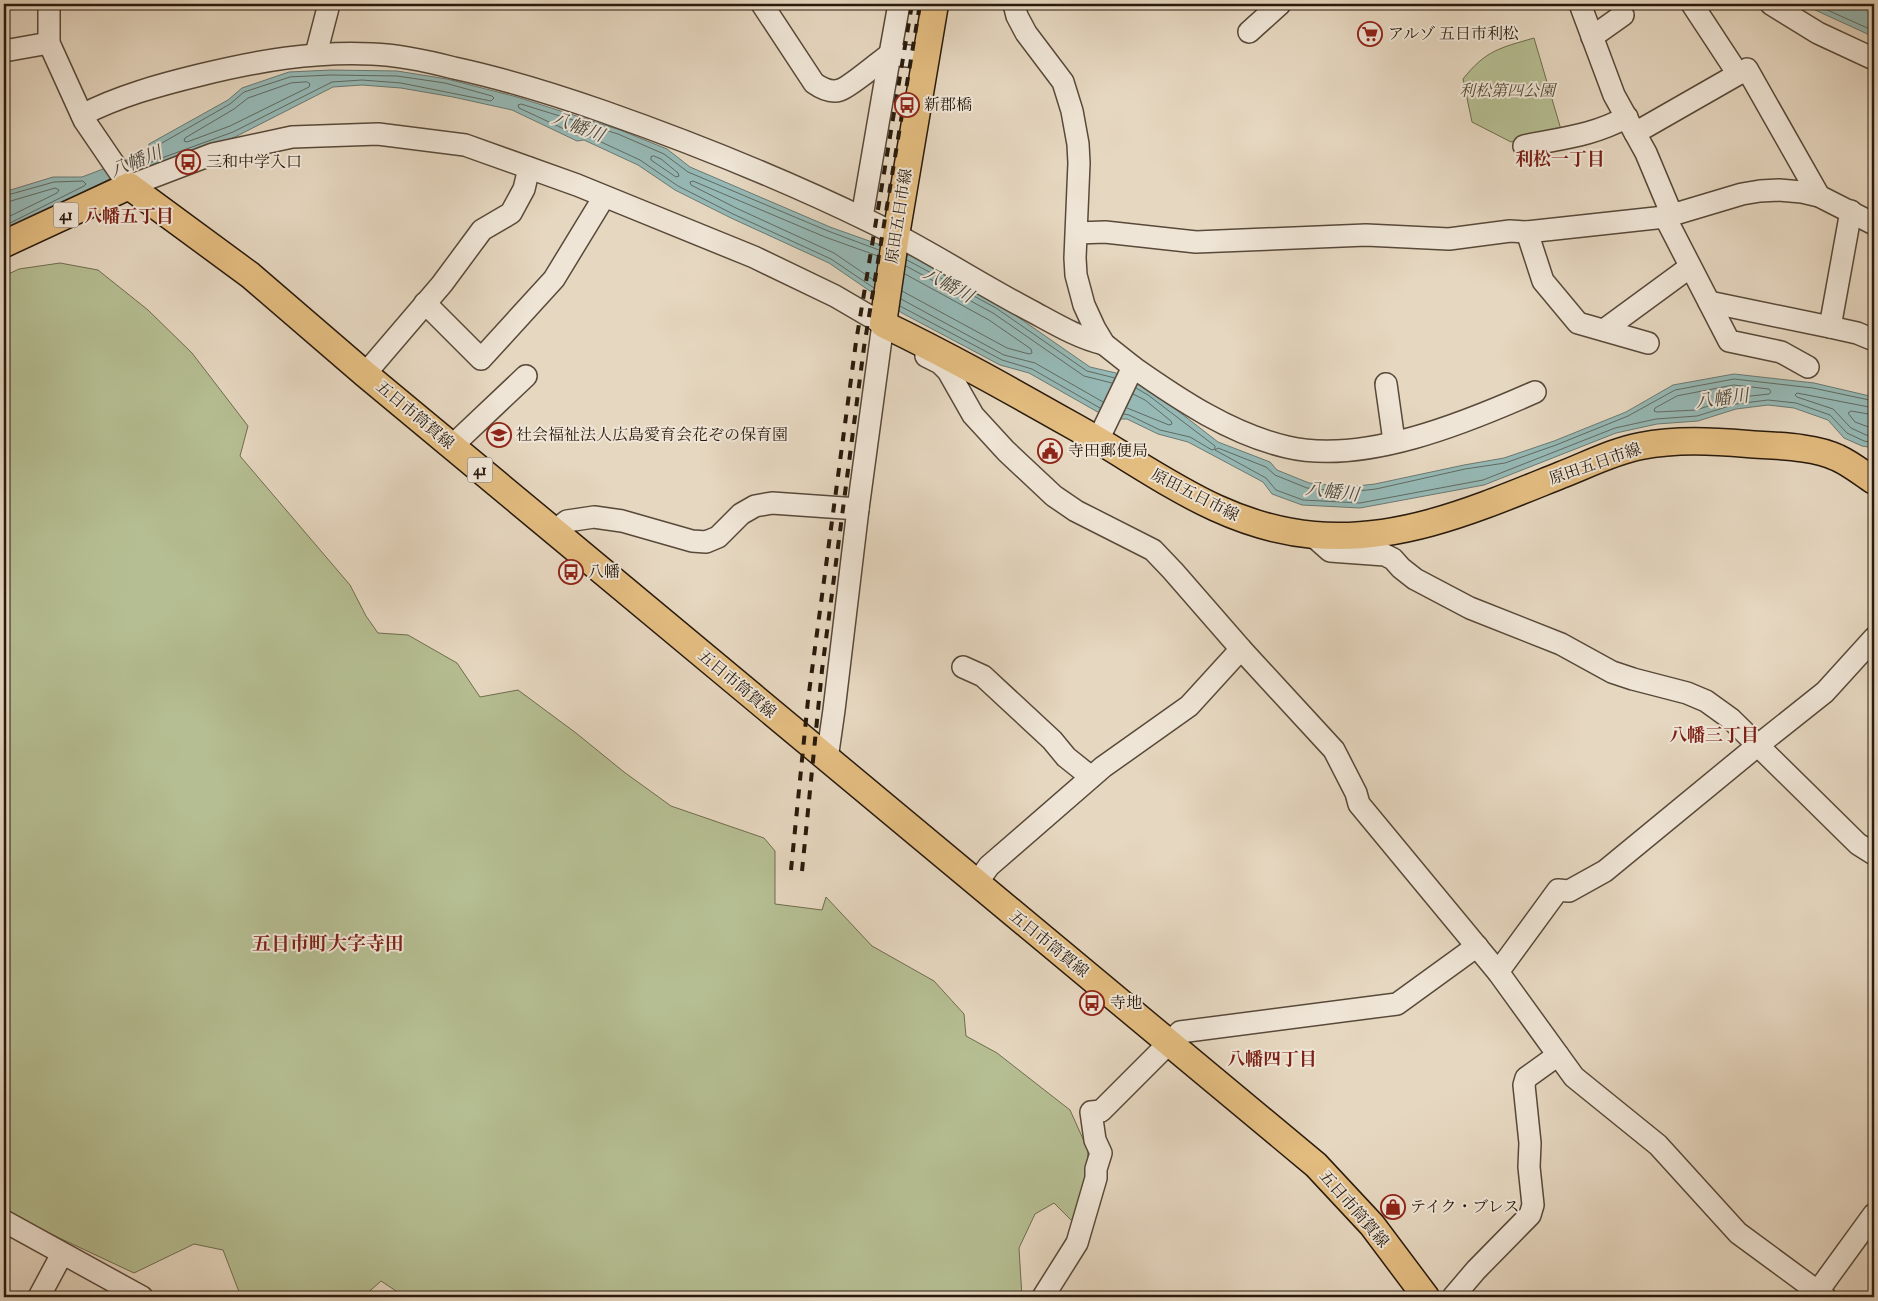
<svg xmlns="http://www.w3.org/2000/svg" width="1878" height="1301" viewBox="0 0 1878 1301" font-family="'IM FELL Double Pica','Noto Serif JP',serif">
  <rect width="100%" height="100%" fill="#e6d7c0"/>
  <filter id="stains"><feTurbulence type="fractalNoise" baseFrequency=".004" numOctaves="4"/><feColorMatrix values="0 0 0 0 .2 0 0 0 0 .09 0 0 0 0 .02 0 0 0 .5 -.17"/></filter>
  <radialGradient id="worn" r=".72"><stop offset=".6" stop-color="#630" stop-opacity="0"/><stop offset="1" stop-color="#630" stop-opacity=".3"/></radialGradient>
  <!-- green -->
  <g fill="#b5be92" stroke="#6f6c4f">
    <path d="M 1534,38 L 1562,133 L 1532,134 L 1511,142 L 1472,122 L 1463,79 C 1486,50 1500,48 1534,38 Z"/>
    <polygon points="60,263 98,270 148,310 192,353 248,426 240,456 350,585 366,616 378,633 408,635 457,663 480,697 518,690 576,733 624,772 671,806 764,838 775,851 775,904 822,910 826,897 872,946 934,981 964,1014 966,1036 997,1053 1070,1110 1088,1150 1085,1198 1074,1223 1054,1203 1035,1214 1019,1248 1022,1297 405,1297 381,1281 363,1297 241,1297 223,1250 194,1244 134,1273 4,1212 4,276 19,269"/>
  </g>
  <!-- water -->
  <g fill="#96b9b6" stroke="#6a7972">
    <polygon points="1802,4 1869,4 1874,6 1874,37"/>
    <polygon points="331,70 397,71 447,79 517,97 620,130 667,149 690,167 830,227 917,258 999,304 1090,367 1116,373 1151,390 1218,442 1270,462 1277,470 1309,483 1348,487 1375,484 1464,465 1504,458 1554,441 1626,412 1673,385 1734,374 1814,383 1874,397 1874,448 1862,446 1844,438 1828,420 1794,408 1768,405 1736,409 1698,421 1657,424 1616,433 1484,485 1360,508 1302,505 1272,494 1263,482 1188,442 1158,434 1127,419 1110,419 1029,373 1000,365 902,313 829,263 731,218 675,190 638,165 584,140 577,141 512,110 453,97 401,88 362,85 333,87 235,137 147,169 138,165 4,231 4,192 53,177 82,177 148,152 149,144 228,100 242,88 289,72"/>
  </g>
  <g fill="none" stroke-linecap="round" stroke-linejoin="round">
    <!-- shore -->
    <g stroke="#606a61" stroke-width="1">
      <polyline points="1814,4 1874,31"/>
      <polygon points="331,75 397,76 445,83 492,96 494,98 491,101 401,83 362,80 332,82 233,132 148,163 144,162 144,159 152,154 155,147 230,104 244,92 290,77"/>
      <polygon points="307,82 310,84 309,87 230,126 187,142 184,141 185,138 234,109 248,98 291,83"/>
      <polygon points="654,156 661,159 678,173 679,176 676,177 651,160 651,157"/>
      <polyline points="4,196 54,182 83,181 86,184 84,186 4,226"/>
      <polyline points="4,203 55,188 59,190 57,193 4,219"/>
      <polyline points="907,260 996,308 1087,371 1115,378"/>
      <polyline points="906,266 993,313 1084,376 1112,383"/>
      <polyline points="875,281 834,253 736,208 691,185 690,182 693,181 825,237 878,256"/>
      <polyline points="874,288 831,259 733,214 678,186 640,160 586,135 577,135 519,108 518,105 521,104 618,134 664,154 688,172 828,231 879,250"/>
      <polyline points="902,291 1007,348 1029,354 1032,353 1031,349 989,320 905,274"/>
      <polyline points="901,299 1004,355 1035,363 1103,402"/>
      <polyline points="900,306 1002,360 1032,369 1100,408"/>
      <polygon points="1734,385 1769,389 1771,392 1769,394 1733,398 1696,410 1657,412 1654,411 1655,408 1677,396"/>
      <polyline points="1874,401 1813,388 1734,379 1675,390 1628,416 1556,445 1505,463 1465,469 1376,489 1348,492 1307,488 1275,475 1266,467 1218,448 1215,450 1266,478 1276,490 1303,500 1360,503 1483,480 1615,428 1656,419 1697,416 1736,404 1768,400 1796,403 1830,415 1847,433 1864,441 1874,443"/>
      <polyline points="1127,408 1169,425 1172,424 1171,421 1145,400 1133,394"/>
      <polyline points="1874,408 1797,393 1795,395 1797,397 1833,409 1851,428 1866,435 1874,436"/>
      <polyline points="1124,414 1129,415 1160,430 1190,437 1212,450 1215,449 1215,446 1148,395 1136,388"/>
      <polyline points="1874,415 1851,411 1848,413 1855,422 1874,429"/>
    </g>
    <defs>
      <g id="minor">
        <polyline points="49,4 49,43 84,120 129,186 213,154 292,137 378,134 465,145 577,185 754,257 835,296 883,324 858,509 834,710 827,759"/>
        <path d="M 762,4 L 814,83 C 821,88 831,93 840,90 C 850,87 880,61 890,54"/>
        <polyline points="899,4 890,54 925,58"/>
        <polyline points="1014,4 1017,16 1026,33 1063,82 1072,111 1078,144 1079,163 1075,258 1076,275 1084,305 1095,329 1104,344 1133,367 1098,440"/>
        <polyline points="1580,4 1614,95 1646,153 1672,215"/>
        <polyline points="1692,4 1738,74"/>
        <polyline points="1771,4 1818,33 1874,59"/>
        <polyline points="1249,32 1280,4"/>
        <polyline points="1592,37 1623,15"/>
        <polyline points="4,51 49,43"/>
        <polyline points="316,54 329,4"/>
        <path d="M 82,115 C 119,96 159,85 200,75 C 257,61 314,51 372,54 C 400,55 427,61 454,68 C 505,79 553,94 602,111 C 693,143 783,179 871,222 C 927,249 979,284 1035,313 C 1057,325 1079,338 1104,344"/>
        <polyline points="1635,133 1747,69 1819,196"/>
        <path d="M 1524,146 C 1562,138 1592,136 1627,117"/>
        <polyline points="862,217 890,54"/>
        <polyline points="1665,217 1729,341 1781,352 1808,367"/>
        <polyline points="1527,232 1543,281 1578,323 1648,343"/>
        <polyline points="1077,233 1105,232 1196,242 1366,235 1449,239 1510,231 1527,232 1665,217 1742,194 1760,191 1779,190 1802,192 1819,196 1874,224"/>
        <polyline points="1709,302 1830,327 1857,333 1874,340"/>
        <polyline points="425,303 481,359 554,279 604,197"/>
        <polyline points="1830,327 1851,211"/>
        <polyline points="1604,330 1690,267"/>
        <polyline points="926,356 940,363 948,371 973,415 1006,451 1054,496 1076,511 1153,550 1173,571 1241,649 1334,750 1356,793 1359,804 1498,972 1574,1077 1658,1145 1738,1233 1825,1297"/>
        <path d="M 1133,367 C 1180,400 1231,434 1287,447 C 1363,465 1465,423 1535,392"/>
        <polyline points="365,374 442,284 482,230 511,213 524,189 529,168"/>
        <polyline points="1386,384 1394,441"/>
        <polyline points="452,446 526,376"/>
        <polyline points="554,531 567,521 594,517 622,521 692,541 706,542 718,537 741,514 755,506 772,503 858,509"/>
        <polyline points="1312,535 1330,551 1385,555 1393,559 1401,568 1415,579 1470,608 1561,644 1612,672 1633,679 1687,693 1706,701 1731,719 1858,844 1874,854"/>
        <polyline points="963,667 983,676 1052,740 1066,757 1091,777"/>
        <polyline points="976,884 989,866 1103,767 1189,706 1241,649"/>
        <polyline points="1498,972 1558,890 1569,891 1605,871 1757,746 1825,692 1874,638"/>
        <polyline points="4,1221 142,1297"/>
        <polyline points="1818,1291 1874,1214"/>
        <polyline points="39,1297 62,1254"/>
        <polyline points="1043,1297 1077,1243 1096,1178 1096,1169 1101,1153 1095,1140 1091,1112 1101,1111 1180,1032 1397,1004 1477,946"/>
        <polyline points="1453,1297 1476,1270 1530,1215 1533,1205 1529,1167 1530,1143 1524,1085 1526,1078 1558,1055"/>
      </g>
      <g id="major">
        <path d="M 935,4 L 895,241 L 883,324 C 954,358 1022,397 1091,436 C 1164,479 1226,527 1314,535 C 1401,543 1481,507 1561,475 C 1587,465 1614,451 1641,446 C 1676,439 1713,441 1748,444 C 1775,446 1814,446 1838,458 C 1851,464 1862,473 1874,481"/>
        <polyline points="4,244 129,186 250,275 365,374 554,531 1316,1165 1372,1225 1426,1297"/>
      </g>
    </defs>
    <!-- minor casing -->
    <use href="#minor" stroke="#584939" stroke-width="24"/>
    <!-- major casing -->
    <use href="#major" stroke="#291a0c" stroke-width="29"/>
    <!-- minor -->
    <use href="#minor" stroke="#efe5d6" stroke-width="21"/>
    <!-- major -->
    <use href="#major" stroke="#e3bc80" stroke-width="26"/>
    <!-- rail -->
    <g stroke="#291a0c" stroke-width="4" stroke-dasharray="9 9" stroke-linecap="butt">
      <polyline points="791,870 808,700 856,342 912,4"/>
      <polyline points="802,871 822,670 864,347 920,4"/>
    </g>
  </g>
  <!-- icons -->
  <defs>
    <symbol id="supermarket-ring" viewBox="-11 -11 22 22"><circle r="9.5" fill="#efe5d6" stroke="#8f2418" stroke-width="1.5"/><path d="M-6-5.5h2.5l.6 2H6L4.5 2H-2.5L-4.4-4H-6ZM-1.5 3.2a1.3 1.3 0 1 0 .1 0ZM3 3.2a1.3 1.3 0 1 0 .1 0Z" fill="#8f2418"/></symbol>
    <symbol id="bus-ring" viewBox="-11 -11 22 22"><circle r="9.5" fill="#efe5d6" stroke="#8f2418" stroke-width="1.5"/><path d="M-5-6H5V4H4V6H2V4H-2V6H-4V4H-5ZM-3.5-4V0h7V-4ZM-3.5 1.2v1.5H-2V1.2ZM2 1.2v1.5H3.5V1.2Z" fill="#8f2418"/></symbol>
    <symbol id="school-ring" viewBox="-11 -11 22 22"><circle r="9.5" fill="#efe5d6" stroke="#8f2418" stroke-width="1.5"/><path d="M0-5L7-2L0 1L-7-2ZM-4 1L0 2.5L4 1V4Q0 6-4 4Z" fill="#8f2418"/></symbol>
    <symbol id="civic-ring" viewBox="-11 -11 22 22"><circle r="9.5" fill="#efe5d6" stroke="#8f2418" stroke-width="1.5"/><path d="M-.6-6.5H3V-4.5H.6V-3L4-1V1h2V6H-6V1h2V-1L-.6-3ZM-1.2 2.5V6h2.4V2.5Z" fill="#8f2418"/></symbol>
    <symbol id="shop-ring" viewBox="-11 -11 22 22"><circle r="9.5" fill="#efe5d6" stroke="#8f2418" stroke-width="1.5"/><path d="M-5-2.5h2.3a2.7 3.5 0 0 1 5.4 0H5L5.5 6h-11ZM-1.5-2.5h3a1.5 2.3 0 0 0-3 0Z" fill="#8f2418"/></symbol>
  </defs>
  <g fill-rule="evenodd">
    <use href="#supermarket-ring" x="1356" y="20" width="28" height="28"/>
    <use href="#bus-ring" x="893" y="91" width="28" height="28"/>
    <use href="#bus-ring" x="174" y="148" width="28" height="28"/>
    <use href="#school-ring" x="485" y="421" width="28" height="28"/>
    <use href="#civic-ring" x="1036" y="437" width="28" height="28"/>
    <use href="#bus-ring" x="557" y="558" width="28" height="28"/>
    <use href="#bus-ring" x="1078" y="989" width="28" height="28"/>
    <use href="#shop-ring" x="1379" y="1193" width="28" height="28"/>
  </g>
  <g text-anchor="middle" dominant-baseline="central" stroke-width="4" stroke-linejoin="round" paint-order="stroke">
    <!-- shield labels -->
    <g fill="#efe5d6" stroke="#645749" stroke-width="1">
      <rect x="53.5" y="202.5" width="25" height="25" rx="4"/>
      <rect x="467.5" y="457.5" width="25" height="25" rx="4"/>
    </g>
    <g font-size="15" font-weight="bold" fill="#291a0c">
      <text x="66" y="215">41</text>
      <text x="480" y="470">41</text>
    </g>
    <!-- poi labels -->
    <g font-size="16" fill="#291a0c" stroke="#efe5d6" text-anchor="start">
      <text x="1388" y="34">アルゾ 五日市利松</text>
      <text x="924" y="105">新郡橋</text>
      <text x="206" y="162">三和中学入口</text>
      <text x="516" y="435">社会福祉法人広島愛育会花ぞの保育園</text>
      <text x="1068" y="451">寺田郵便局</text>
      <text x="588" y="572">八幡</text>
      <text x="1110" y="1003">寺地</text>
      <text x="1410" y="1207">テイク・ブレス</text>
    </g>
    <!-- park labels -->
    <g font-size="16" font-style="italic" fill="#534b34" stroke="#efe5d6">
      <text x="1507" y="91">利松第四公園</text>
    </g>
    <!-- street labels -->
    <g font-size="16" fill="#291a0c" stroke="#efe5d6">
      <text transform="translate(899 216) rotate(-81)">原田五日市線</text>
      <text transform="translate(415 415) rotate(40)">五日市筒賀線</text>
      <text transform="translate(1595 464) rotate(-19)">原田五日市線</text>
      <text transform="translate(1195 495) rotate(27)">原田五日市線</text>
      <text transform="translate(737 684) rotate(40)">五日市筒賀線</text>
      <text transform="translate(1049 944) rotate(39)">五日市筒賀線</text>
      <text transform="translate(1354 1209) rotate(49)">五日市筒賀線</text>
    </g>
    <!-- water labels -->
    <g font-size="18" font-style="italic" fill="#4a4a3f" stroke="#efe5d6">
      <text transform="translate(578 127) rotate(21)">八幡川</text>
      <text transform="translate(136 162) rotate(-22)">八幡川</text>
      <text transform="translate(948 285) rotate(29)">八幡川</text>
      <text transform="translate(1722 399) rotate(-7)">八幡川</text>
      <text transform="translate(1332 492) rotate(7)">八幡川</text>
    </g>
    <!-- neighbourhood labels -->
    <g font-size="18" font-weight="bold" fill="#7a1f14" stroke="#efe5d6">
      <text x="1560" y="159">利松一丁目</text>
      <text x="129" y="216">八幡五丁目</text>
      <text x="1714" y="735">八幡三丁目</text>
      <text x="1272" y="1059">八幡四丁目</text>
    </g>
    <!-- quarter labels -->
    <g font-size="19" font-weight="bold" fill="#7a1f14" stroke="#efe5d6">
      <text x="328" y="944">五日市町大字寺田</text>
    </g>
  </g>
  <!-- margin -->
  <rect width="1878" height="1301" fill="none" stroke="#e6d7c0" stroke-width="20"/>
  <rect x="5" y="5" width="1868" height="1291" fill="none" stroke="#291a0c" stroke-width="2.5"/>
  <rect x="10" y="10" width="1858" height="1281" fill="none" stroke="#291a0c"/>
  <rect width="100%" height="100%" filter="url(#stains)"/>
  <rect width="100%" height="100%" fill="url(#worn)"/>
</svg>
